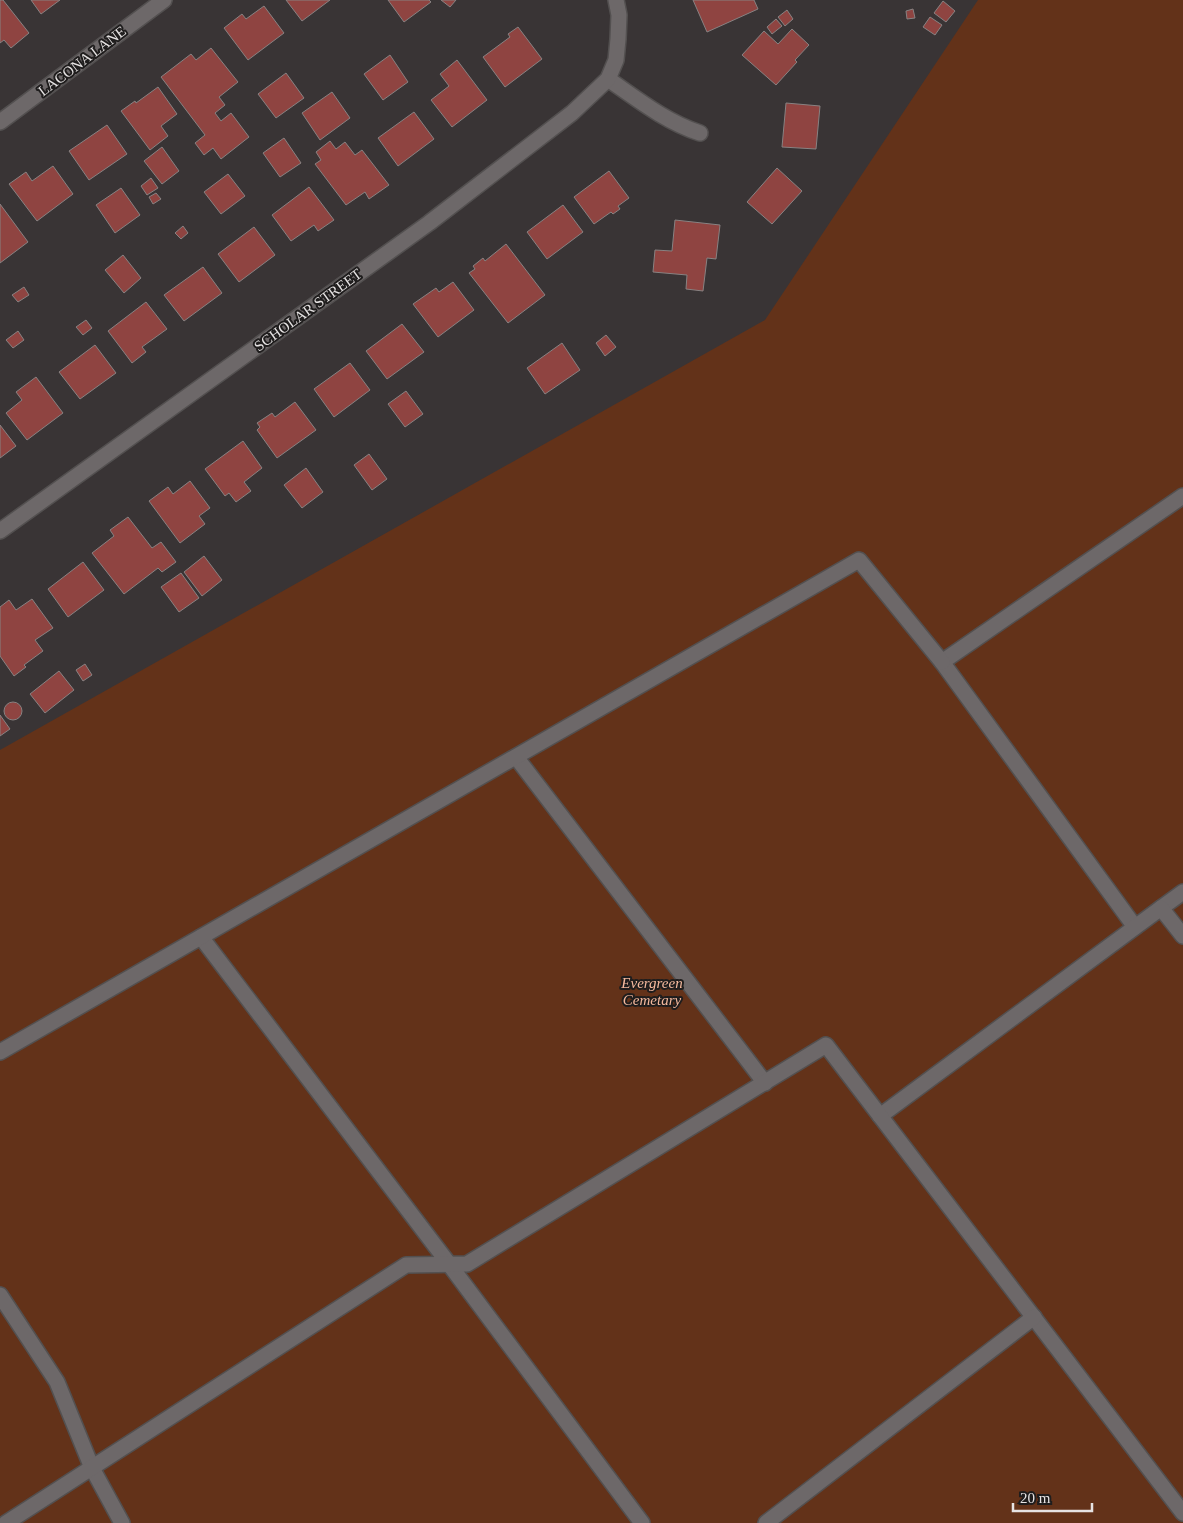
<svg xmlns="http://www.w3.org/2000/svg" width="1183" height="1523" viewBox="0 0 1183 1523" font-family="Georgia,serif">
  <rect width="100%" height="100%" fill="#393435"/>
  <!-- green -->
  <polygon fill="#633219" points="978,0 1183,0 1183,1523 0,1523 0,750 765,320"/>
  <!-- building -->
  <g fill="#8f4441" stroke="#888282">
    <polygon points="0,0 3,0 29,33 11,48 4,40 0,43"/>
    <polygon points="31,0 60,0 41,14"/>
    <polygon points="286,0 330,0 302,21"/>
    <polygon points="388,0 429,0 431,2 404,22"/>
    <polygon points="441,0 456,0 450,7"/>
    <polygon points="693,0 754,0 758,9 707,32"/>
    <polygon points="943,1 955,11 946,22 934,13"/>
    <polygon points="264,6 284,33 248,60 224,28 242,14 246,19"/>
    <polygon points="913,9 915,18 907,19 906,11"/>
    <polygon points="787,10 793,19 785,26 778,17"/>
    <polygon points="930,17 942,25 935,35 923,27"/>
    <polygon points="776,19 782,26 772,34 767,27"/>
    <polygon points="518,27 542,59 505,87 483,57 510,37 508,34"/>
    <polygon points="792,29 809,45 795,60 797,62 776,85 742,55 764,31 778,44"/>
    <polygon points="211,48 238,82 219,97 225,105 215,113 221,121 231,113 249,137 221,159 213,148 204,155 195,143 205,135 161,77 191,54 196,60"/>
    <polygon points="390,55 408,82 383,100 364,74"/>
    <polygon points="457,60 487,100 452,127 431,100 449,86 440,74"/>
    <polygon points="286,73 304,98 276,118 258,94"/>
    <polygon points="158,87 177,114 161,126 168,136 150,150 121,111 135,101 136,103"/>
    <polygon points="332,92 350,118 320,140 302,113"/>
    <polygon points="786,103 820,106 816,149 782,147"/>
    <polygon points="414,112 434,139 398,166 378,138"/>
    <polygon points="107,125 127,154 89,180 69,151"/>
    <polygon points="284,138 301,163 280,177 263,153"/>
    <polygon points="330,141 336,149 345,142 355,155 362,150 389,185 369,199 365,192 346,205 315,164 321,160 316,152"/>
    <polygon points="162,147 179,171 162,184 144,161"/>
    <polygon points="53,166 73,194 37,221 9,184 26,172 32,181"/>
    <polygon points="777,168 802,191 772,224 747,202"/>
    <polygon points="609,171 629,198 618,206 620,209 613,214 611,212 594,224 574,197"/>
    <polygon points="228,174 245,196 221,214 204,192"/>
    <polygon points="151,178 158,188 147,195 141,186"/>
    <polygon points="309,187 334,220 318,231 314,225 291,241 272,215"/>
    <polygon points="121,188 140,215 115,233 96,205"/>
    <polygon points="156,193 161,199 153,204 149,197"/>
    <polygon points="0,204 28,242 0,263"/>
    <polygon points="563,205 583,232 547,259 527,232"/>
    <polygon points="675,220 720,225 716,259 707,258 703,291 686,289 687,275 653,272 655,250 672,251"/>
    <polygon points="183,226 188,233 181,239 175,233"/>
    <polygon points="254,227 275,255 239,282 218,254"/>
    <polygon points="506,244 545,295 508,323 469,273 475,269 473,266 483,258 485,261"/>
    <polygon points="123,255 141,278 124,293 105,270"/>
    <polygon points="203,267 222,293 184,321 164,295"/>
    <polygon points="453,282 474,310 438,337 413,304 436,288 439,292"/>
    <polygon points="24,287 29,295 18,302 12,295"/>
    <polygon points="146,302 167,329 142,347 146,352 132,363 108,331"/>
    <polygon points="86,320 92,328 83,335 76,327"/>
    <polygon points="402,324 424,352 387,379 366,351"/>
    <polygon points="18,331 24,340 13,348 6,340"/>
    <polygon points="606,335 616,347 605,356 596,343"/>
    <polygon points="562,343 580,370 545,394 527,368"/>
    <polygon points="95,345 116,373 80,399 59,372"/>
    <polygon points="350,363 370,390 334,417 314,389"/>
    <polygon points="36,377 63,413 27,440 6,413 22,400 16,392"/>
    <polygon points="406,391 423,414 405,427 388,404"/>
    <polygon points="295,402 316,430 277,458 257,430 260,427 257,423 272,413 275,417"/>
    <polygon points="0,425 16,446 0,458"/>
    <polygon points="243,441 262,468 244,482 251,491 236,502 229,493 225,496 205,469"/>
    <polygon points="369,454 387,479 372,490 354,465"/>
    <polygon points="306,468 323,492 302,508 284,485"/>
    <polygon points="190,481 210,508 199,516 205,524 180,543 149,501 168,487 173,494"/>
    <polygon points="128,517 152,548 161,542 176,562 162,572 158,568 124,594 92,553 114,536 110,530"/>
    <polygon points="204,556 222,580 202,596 184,572"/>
    <polygon points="83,562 104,590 68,617 48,589"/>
    <polygon points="181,573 199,598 179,612 161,587"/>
    <polygon points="32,599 53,628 35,640 43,651 24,665 26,667 14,676 0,656 0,607 9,600 16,610"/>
    <polygon points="85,664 92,675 83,681 76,670"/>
    <polygon points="59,671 74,690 45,713 30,694"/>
    <circle cx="13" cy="711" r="9"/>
    <polygon points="0,715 10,729 0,736"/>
  </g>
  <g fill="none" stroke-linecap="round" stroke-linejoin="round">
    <defs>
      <g id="lane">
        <polyline points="516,757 765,1083"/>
        <polyline points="1161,908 1183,892"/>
        <polyline points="1135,927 942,662 1183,496"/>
        <polyline points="201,937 449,1264 642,1523"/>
        <polyline points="0,1052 859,560 942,662"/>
        <polyline points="880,1116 1161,908 1183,936"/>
        <polyline points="0,1295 57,1382 92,1468 122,1523"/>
        <polyline points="6,1523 406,1265 467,1264 826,1045 1183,1513"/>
        <polyline points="766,1523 1034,1317"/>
      </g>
      <g id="street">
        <path d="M 608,79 C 637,99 666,122 700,133"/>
        <polyline points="0,122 164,0"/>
        <polyline points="0,531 429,223 572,113 608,79 616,60 618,39 619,15 616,0"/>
      </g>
    </defs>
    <!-- lane casing -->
    <use href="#lane" stroke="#535050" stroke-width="18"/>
    <!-- street casing -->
    <use href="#street" stroke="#535050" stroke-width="18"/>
    <!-- lane -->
    <use href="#lane" stroke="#6d6869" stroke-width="15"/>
    <!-- street -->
    <use href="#street" stroke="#6d6869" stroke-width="15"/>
  </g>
  <g text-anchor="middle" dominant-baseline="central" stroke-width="4" stroke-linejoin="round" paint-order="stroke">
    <!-- street labels -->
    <g font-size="15" fill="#e6e3e3" stroke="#1f1d1d">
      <text transform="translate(82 61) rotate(-37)">LACONA LANE</text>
      <text transform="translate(308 310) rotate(-36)">SCHOLAR STREET</text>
    </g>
    <!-- park labels -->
    <g font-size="15" font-style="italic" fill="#f5b99d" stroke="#1f1d1d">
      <text x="652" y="983">Evergreen<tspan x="652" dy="17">Cemetary</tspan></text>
    </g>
  </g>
  <!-- scale -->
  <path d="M1013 1503v8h79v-8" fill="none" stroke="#e6e3e3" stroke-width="2.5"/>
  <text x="1020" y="1503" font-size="15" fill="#e6e3e3" stroke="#1f1d1d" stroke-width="4" paint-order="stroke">20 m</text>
</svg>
